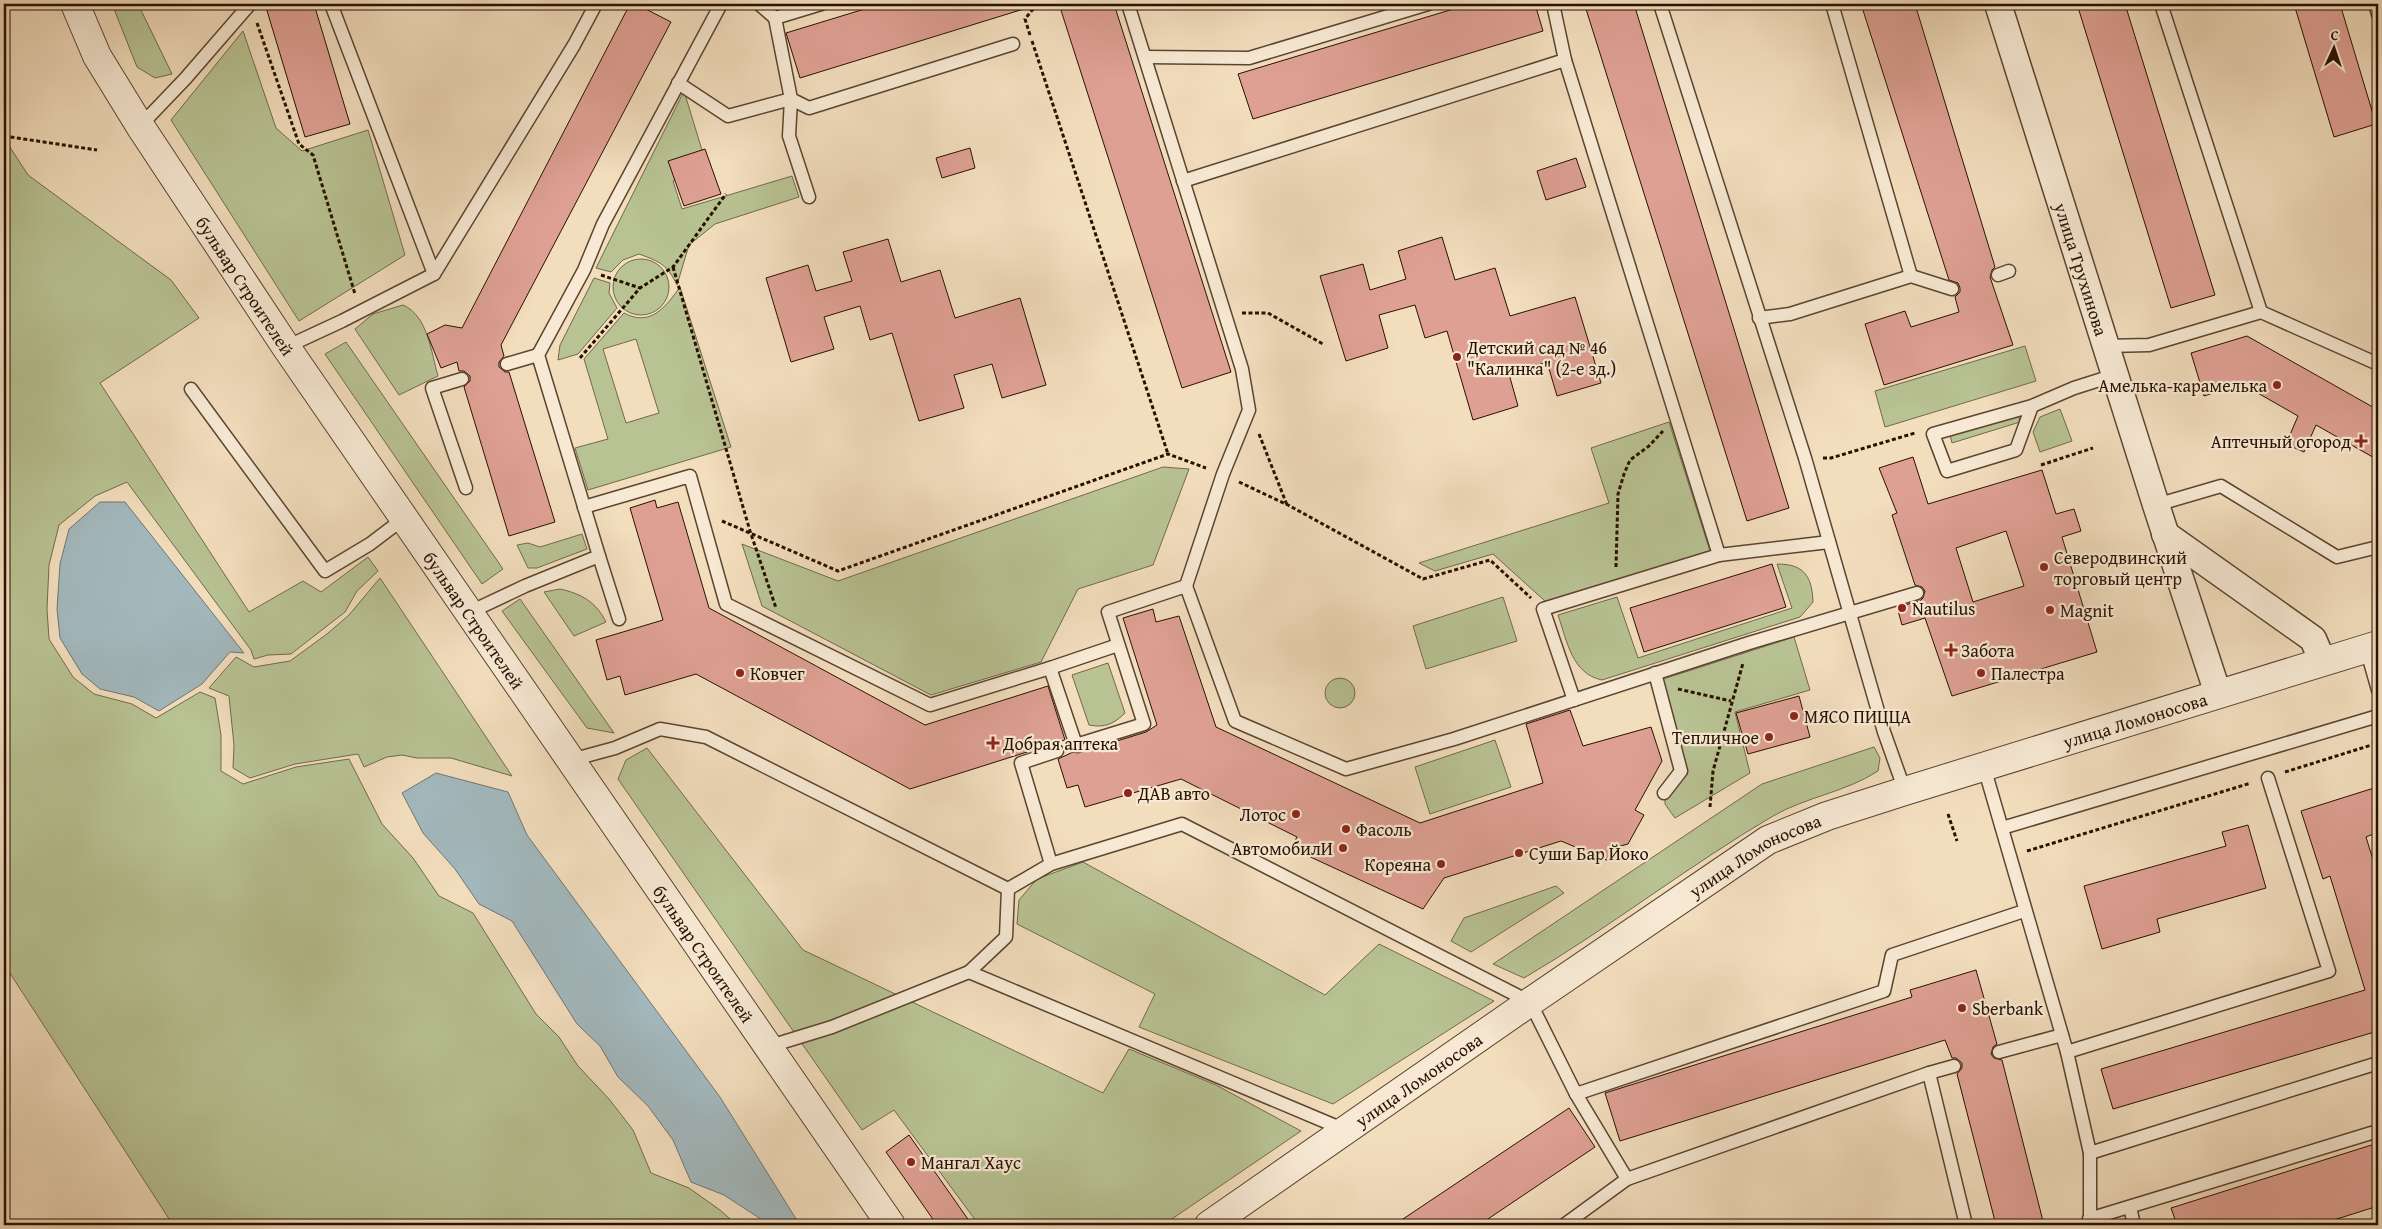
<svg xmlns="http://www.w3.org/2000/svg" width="2382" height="1229" viewBox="0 0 2382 1229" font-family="'Gentium Book Plus',serif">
  <rect width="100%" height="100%" fill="#f2ddbd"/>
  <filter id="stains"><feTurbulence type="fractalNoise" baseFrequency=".004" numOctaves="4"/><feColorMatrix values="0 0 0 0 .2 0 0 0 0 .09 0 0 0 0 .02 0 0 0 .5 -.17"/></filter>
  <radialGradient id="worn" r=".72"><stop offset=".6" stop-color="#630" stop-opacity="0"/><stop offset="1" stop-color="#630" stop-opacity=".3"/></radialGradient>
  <!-- green -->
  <g fill="#b8c293" stroke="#706a4a" fill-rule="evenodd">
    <polygon points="112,4 138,4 172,74 155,78 137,67"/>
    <polygon points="243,31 276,128 302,151 368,130 405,255 299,321 171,120"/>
    <path d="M 684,91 L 708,170 L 673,181 L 682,209 L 792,176 L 799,197 L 715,224 L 689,245 L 677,285 C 667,265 661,262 639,254 L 623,260 L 611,272 L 596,268 Z"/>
    <polygon points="4,138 28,175 171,280 199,318 100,383 249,612 303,581 321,592 368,557 378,571 357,591 345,612 291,654 268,655 254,659 251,650 127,482 95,496 59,525 49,565 47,609 49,639 73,677 94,694 132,704 156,718 200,692 215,698 221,735 221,771 243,784 296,767 349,759 382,824 413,858 439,896 473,913 536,1014 559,1037 578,1066 609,1099 633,1130 651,1173 689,1188 720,1210 737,1225 173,1225 4,964"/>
    <circle cx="641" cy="287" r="28"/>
    <polygon points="594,278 610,283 609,293 617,308 578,354 558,360 560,345"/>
    <path d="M 680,287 L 731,447 L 588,490 L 575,448 L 608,439 L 584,359 L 624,313 C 650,327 665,308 680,287 ZM 636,339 L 659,413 L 626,423 L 603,349 Z"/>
    <path d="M 403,305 C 428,316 431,352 438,376 L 399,395 L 355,329 L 373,314 Z"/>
    <polygon points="346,342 503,569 482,584 325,354"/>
    <polygon points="2025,346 2036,381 1885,427 1875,391"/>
    <polygon points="2060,409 2072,441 2040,452 2033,432 2040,417"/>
    <polygon points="2018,414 2020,422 1952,443 1950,435"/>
    <polygon points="1669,422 1710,551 1546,602 1493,554 1435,571 1419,563 1609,503 1591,448"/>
    <polygon points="1163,467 1189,469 1153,565 1078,589 1041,662 931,695 762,606 742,544 838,581"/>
    <polygon points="582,534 587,549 537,568 528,568 517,545 528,543 540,547"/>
    <path d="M 1777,564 C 1804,564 1812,576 1813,602 L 1800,617 L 1602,680 C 1572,674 1567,641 1558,615 L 1617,597 L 1638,658 L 1792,608 Z"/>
    <polygon points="380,578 512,776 451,758 417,758 402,755 387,757 364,767 358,754 295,764 250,778 233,768 234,745 229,696 209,688 236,657 254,667 290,661 327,634 349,615"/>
    <path d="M 560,589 C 582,594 596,602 606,622 L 574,636 L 544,592 Z"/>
    <polygon points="1503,597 1517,641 1426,669 1413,626"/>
    <polygon points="520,599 614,733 587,728 502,611"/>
    <polygon points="1794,637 1810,690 1735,712 1750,773 1675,818 1665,804 1665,797 1685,774 1657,681"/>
    <path d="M 1108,663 L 1125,713 C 1114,724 1105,728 1089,725 L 1072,675 Z"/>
    <circle cx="1340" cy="693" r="15"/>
    <polygon points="1495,740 1511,787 1430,814 1415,767"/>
    <path d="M 1874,747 L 1880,758 L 1878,771 C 1846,792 1806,797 1773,816 C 1688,866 1609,928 1524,978 L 1493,964 L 1762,784 Z"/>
    <polygon points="647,748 803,950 1103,1093 1129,1049 1216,1085 1301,1131 1163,1225 979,1225 894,1110 862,1130 618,779 626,760"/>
    <polygon points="1083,862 1325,995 1379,944 1494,1001 1333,1104 1139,1027 1155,994 1017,924 1019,900 1037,879"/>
    <polygon points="1556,886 1564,893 1471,952 1451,941 1464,918"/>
  </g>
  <!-- water -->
  <g fill="#a2b8bd" stroke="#727571">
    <polygon points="100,502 125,502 244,653 230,652 202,684 159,711 134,697 100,689 82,674 60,638 57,609 60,564 69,529"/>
    <polygon points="436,773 508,792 527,835 720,1097 798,1222 796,1225 770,1225 724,1195 691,1182 673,1140 648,1106 618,1077 600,1046 577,1024 512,921 479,904 455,869 423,833 402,793"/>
  </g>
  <!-- building -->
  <g fill="#dea093" stroke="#291100" fill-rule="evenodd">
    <polygon points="265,4 314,4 350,124 305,137"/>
    <polygon points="630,4 636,4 671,22 501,345 504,356 499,362 499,367 505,372 509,372 555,522 509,536 464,387 470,381 470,376 464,371 459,371 457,362 441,368 427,334 445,325 462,328"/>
    <polygon points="881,4 1026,4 1027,8 800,78 786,33"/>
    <polygon points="1059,4 1114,4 1231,372 1182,388"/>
    <polygon points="1470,4 1535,4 1543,31 1253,119 1238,74"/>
    <polygon points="1602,4 1634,4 1789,508 1747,521 1586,9"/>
    <polygon points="1861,4 1915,4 1995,267 1992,270 1990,277 2013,345 1884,385 1865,324 1905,311 1911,327 1959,312 1955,297 1960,292 1960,288 1958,283 1949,280"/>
    <polygon points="2077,4 2125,4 2215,295 2171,308"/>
    <polygon points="2294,4 2340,4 2376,124 2334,137"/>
    <polygon points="970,148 975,168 942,178 936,158"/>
    <polygon points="705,149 721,194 684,206 668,161"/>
    <polygon points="1576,158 1586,187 1546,200 1537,171"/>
    <polygon points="1442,237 1455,280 1495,268 1510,316 1575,297 1601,383 1557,396 1547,362 1509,374 1518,406 1473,420 1447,331 1425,338 1415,305 1379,315 1388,348 1346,361 1320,276 1363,264 1370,290 1406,279 1398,251"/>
    <polygon points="888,239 901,282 940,270 955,318 1020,298 1046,385 1002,398 992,364 954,375 964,408 919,421 892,333 870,340 860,306 824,317 834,349 791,362 766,278 808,265 816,291 852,281 843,252"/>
    <polygon points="2247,336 2378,410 2378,460 2316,425 2304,452 2286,444 2298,416 2242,384 2204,396 2191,353"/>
    <path d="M 1913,457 L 1928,504 L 2042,470 L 2056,514 L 2074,509 L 2081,531 L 2062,537 L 2097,652 L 1952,696 L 1925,618 L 1902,625 L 1897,607 L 1920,601 L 1923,598 L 1925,591 L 1922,587 L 1915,585 L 1892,515 L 1897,513 L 1879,468 ZM 2006,531 L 2024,586 L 1973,602 L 1956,548 Z"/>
    <polygon points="655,500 657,508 678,502 709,608 925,725 1048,686 1065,740 910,789 696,674 625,695 620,676 607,680 596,640 663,620 630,508"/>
    <polygon points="1772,564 1786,607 1644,652 1630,608"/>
    <polygon points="1153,609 1156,622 1179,616 1216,727 1420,823 1543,783 1526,724 1570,710 1583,746 1651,727 1662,761 1635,810 1644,815 1628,844 1617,847 1609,861 1561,841 1444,878 1423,909 1291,848 1297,837 1181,779 1085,807 1078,785 1067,788 1058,759 1073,752 1078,753 1146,732 1157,725 1123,618"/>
    <polygon points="1799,696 1810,737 1748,754 1736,713"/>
    <polygon points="2374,788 2378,811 2373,813 2378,832 2366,837 2378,876 2378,1031 2113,1109 2101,1069 2365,990 2330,876 2323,879 2301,811"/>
    <polygon points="2248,825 2266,888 2157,919 2160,932 2102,949 2084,886 2226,846 2222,832"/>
    <polygon points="1976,970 1997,1044 1993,1047 1991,1054 1994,1058 2002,1060 2044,1225 1996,1225 1957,1074 1962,1068 1962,1063 1956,1058 1952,1058 1945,1040 1620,1141 1605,1093 1912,997 1910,990"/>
    <polygon points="1569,1108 1595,1147 1479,1225 1394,1225"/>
    <polygon points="909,1135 972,1225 937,1225 886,1152"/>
    <polygon points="2378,1143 2378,1206 2318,1225 2177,1225 2171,1208"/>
  </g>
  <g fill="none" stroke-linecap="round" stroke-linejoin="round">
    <defs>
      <g id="service">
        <polyline points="759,4 775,18 821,4"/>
        <polyline points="1128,4 1242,369 1249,410 1223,474 1186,586"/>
        <polyline points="1660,4 1805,458 1884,732 1905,791"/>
        <polyline points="1832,4 1911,276"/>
        <polyline points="2161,4 2261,312 2378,364"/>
        <polyline points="2375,4 2378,14"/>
        <polyline points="775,18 791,99 809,108 1013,44"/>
        <polyline points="1146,57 1249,58 1428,4"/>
        <polyline points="1565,60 1719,555 1829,542"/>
        <polyline points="678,83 728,116 791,99 789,136 809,197"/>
        <polyline points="140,126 185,79 250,4"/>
        <polyline points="1183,181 1565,60 1553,4"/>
        <polyline points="434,274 574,45 596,4"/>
        <polyline points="1998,275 2009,271"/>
        <polyline points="1759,318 1790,314 1911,276 1952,289"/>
        <polyline points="2106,346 2149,345 2261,312"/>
        <polyline points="286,347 342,321 434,274 331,4"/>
        <polyline points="507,364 538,355"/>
        <polyline points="462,379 432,388 466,488"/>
        <polyline points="191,389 325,571 370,544 403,519"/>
        <polyline points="2032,406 2016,450 1947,471 1933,434 2032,406 2074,388 2115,375"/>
        <polyline points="2156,505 2221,486 2337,557 2378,547"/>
        <polyline points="584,507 690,476 726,604 930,705 1050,668 1076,745 1144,724 1108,612 1186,586 1235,721 1346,769 1454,739 1749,643 1917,593"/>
        <polyline points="599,556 619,619"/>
        <polyline points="470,612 525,586 599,556 538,355 584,270 603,224 721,4"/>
        <polyline points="2366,648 2378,690"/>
        <polyline points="1050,668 1118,645"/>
        <polyline points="1655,673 1681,771 1664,793"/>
        <polyline points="1574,700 1543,609 1719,555"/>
        <polyline points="571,760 615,748 660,729 706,737 1008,889 1051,864 1182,824 1530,1002 1576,1094 1627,1179 1929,1073"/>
        <polyline points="1984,767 2067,1052 2090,1153 2090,1225"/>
        <polyline points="2002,828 2378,716"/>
        <polyline points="1051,864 1021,763 1057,751"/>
        <polyline points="1008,889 1006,937 969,972 1345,1130"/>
        <polyline points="767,1047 832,1027 969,972"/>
        <polyline points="1999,1052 2062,1035"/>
        <polyline points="2067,1052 2329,971 2268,778"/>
        <polyline points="1954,1066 1929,1073 1966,1225"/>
        <polyline points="1576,1094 1884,991 1892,955 2024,911"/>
        <polyline points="2090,1153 2378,1063"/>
        <polyline points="2130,1207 2134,1225"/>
        <polyline points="2089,1219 2378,1131"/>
        <polyline points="1564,1225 1627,1179"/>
      </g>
      <g id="minor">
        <path id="s1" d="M 1998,4 L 2156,505 L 2218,694"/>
        <polyline points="2165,534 2313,639 2322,660"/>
      </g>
      <g id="tertiary">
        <path id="s2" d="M 75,4 L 97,56 L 140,126 L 286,347 L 891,1225"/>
        <path id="s3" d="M 1209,1225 L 1530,1002 L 1768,840 L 1827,816 L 1905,791 L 2378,645"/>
      </g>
    </defs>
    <!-- service casing -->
    <use href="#service" stroke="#5b442f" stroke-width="15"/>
    <!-- minor casing -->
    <use href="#minor" stroke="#5b442f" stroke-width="29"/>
    <!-- tertiary casing -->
    <use href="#tertiary" stroke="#5b442f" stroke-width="30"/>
    <!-- path -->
    <g stroke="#291100" stroke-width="3" stroke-dasharray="4 2.5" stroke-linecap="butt">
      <polyline points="257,23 299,144 313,155 355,294"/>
      <polyline points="1030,35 1025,19 1037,4"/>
      <polyline points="1032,41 1168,454"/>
      <polyline points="4,136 97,150"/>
      <polyline points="673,267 750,531 776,608"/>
      <polyline points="601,275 640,288"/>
      <polyline points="1242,313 1268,313 1323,344"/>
      <polyline points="580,358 640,288 673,267 726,194"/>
      <polyline points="1259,434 1287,505"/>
      <polyline points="1823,458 1831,458 1915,433"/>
      <polyline points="2041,465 2093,448"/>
      <polyline points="1239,482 1288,505 1423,579 1490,560 1531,598"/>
      <polyline points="722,521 838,571 1168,454 1206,468"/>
      <polyline points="1616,567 1618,494 1624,474 1630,460 1649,446 1663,431"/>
      <polyline points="1678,689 1731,701"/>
      <polyline points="2285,772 2378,743"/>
      <polyline points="1710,807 1713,771 1743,663"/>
      <polyline points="1948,814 1957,841"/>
      <polyline points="2027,851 2251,783"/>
    </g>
    <!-- service -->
    <use href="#service" stroke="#f7e9d4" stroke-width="12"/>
    <!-- minor -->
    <use href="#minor" stroke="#f7e9d4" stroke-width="26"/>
    <!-- tertiary -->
    <use href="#tertiary" stroke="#f7e9d4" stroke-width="28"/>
  </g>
  <!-- markers -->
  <g fill="#8f2418" stroke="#f7e9d4" stroke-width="2">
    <circle cx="1457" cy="357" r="5"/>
    <circle cx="2277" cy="385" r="5"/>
    <path d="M2358.5 433.5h5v5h5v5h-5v5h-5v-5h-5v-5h5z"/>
    <circle cx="2044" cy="567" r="5"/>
    <circle cx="1902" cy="608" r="5"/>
    <circle cx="2050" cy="610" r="5"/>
    <path d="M1948.5 642.5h5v5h5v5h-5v5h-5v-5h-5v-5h5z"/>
    <circle cx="740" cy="673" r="5"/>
    <circle cx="1981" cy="673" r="5"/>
    <circle cx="1794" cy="716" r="5"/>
    <circle cx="1769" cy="737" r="5"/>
    <path d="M990.5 735.5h5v5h5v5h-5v5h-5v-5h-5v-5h5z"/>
    <circle cx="1128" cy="793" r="5"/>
    <circle cx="1296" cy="814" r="5"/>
    <circle cx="1346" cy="829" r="5"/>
    <circle cx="1343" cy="848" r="5"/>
    <circle cx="1519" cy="853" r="5"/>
    <circle cx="1441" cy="864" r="5"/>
    <circle cx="1962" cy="1008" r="5"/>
    <circle cx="911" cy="1162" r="5"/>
  </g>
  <g text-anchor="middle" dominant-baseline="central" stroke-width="4.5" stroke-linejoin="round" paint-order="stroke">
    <!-- street labels -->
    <g font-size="18" fill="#291100" stroke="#f7e9d4">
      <text stroke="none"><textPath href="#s1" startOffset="278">улица Трухинова</textPath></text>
      <text stroke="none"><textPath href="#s2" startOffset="330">бульвар Строителей</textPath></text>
      <text stroke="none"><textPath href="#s2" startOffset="735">бульвар Строителей</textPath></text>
      <text stroke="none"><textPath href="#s3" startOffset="1065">улица Ломоносова</textPath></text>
      <text stroke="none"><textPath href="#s3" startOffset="660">улица Ломоносова</textPath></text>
      <text stroke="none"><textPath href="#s2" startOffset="1140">бульвар Строителей</textPath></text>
      <text stroke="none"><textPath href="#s3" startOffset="255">улица Ломоносова</textPath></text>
    </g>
    <!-- poi labels -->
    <g font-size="18" fill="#291100" stroke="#f7e9d4" text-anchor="start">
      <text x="1467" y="347">Детский сад № 46<tspan x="1467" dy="21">"Калинка" (2-е зд.)</tspan></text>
      <text x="2267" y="385" text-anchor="end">Амелька-карамелька</text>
      <text x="2351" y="441" text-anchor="end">Аптечный огород</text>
      <text x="2054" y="557">Северодвинский<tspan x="2054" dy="21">торговый центр</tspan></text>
      <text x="1912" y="608">Nautilus</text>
      <text x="2060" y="610">Magnit</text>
      <text x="1961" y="650">Забота</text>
      <text x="750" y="673">Ковчег</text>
      <text x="1991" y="673">Палестра</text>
      <text x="1804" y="716">МЯСО ПИЦЦА</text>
      <text x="1759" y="737" text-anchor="end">Тепличное</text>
      <text x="1003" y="743">Добрая аптека</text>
      <text x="1138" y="793">ДАВ авто</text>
      <text x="1286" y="814" text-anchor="end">Лотос</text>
      <text x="1356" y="829">Фасоль</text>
      <text x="1333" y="848" text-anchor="end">АвтомобилИ</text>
      <text x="1529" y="853">Суши Бар Йоко</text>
      <text x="1431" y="864" text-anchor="end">Кореяна</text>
      <text x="1972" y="1008">Sberbank</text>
      <text x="921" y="1162">Мангал Хаус</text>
    </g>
  </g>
  <!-- margin -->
  <rect width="2382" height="1229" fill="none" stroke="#f2ddbd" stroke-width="20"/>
  <rect x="5" y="5" width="2372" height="1219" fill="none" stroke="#291100" stroke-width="2.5"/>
  <rect x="10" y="10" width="2362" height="1209" fill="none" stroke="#291100"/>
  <!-- north arrow -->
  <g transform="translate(2334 48) rotate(3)" stroke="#f7e9d4" stroke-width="4" paint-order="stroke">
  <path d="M0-4L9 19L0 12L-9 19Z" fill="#291100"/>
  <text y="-8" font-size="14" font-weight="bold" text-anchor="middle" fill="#291100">С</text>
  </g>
  <rect width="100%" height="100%" filter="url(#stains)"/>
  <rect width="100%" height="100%" fill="url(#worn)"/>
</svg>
